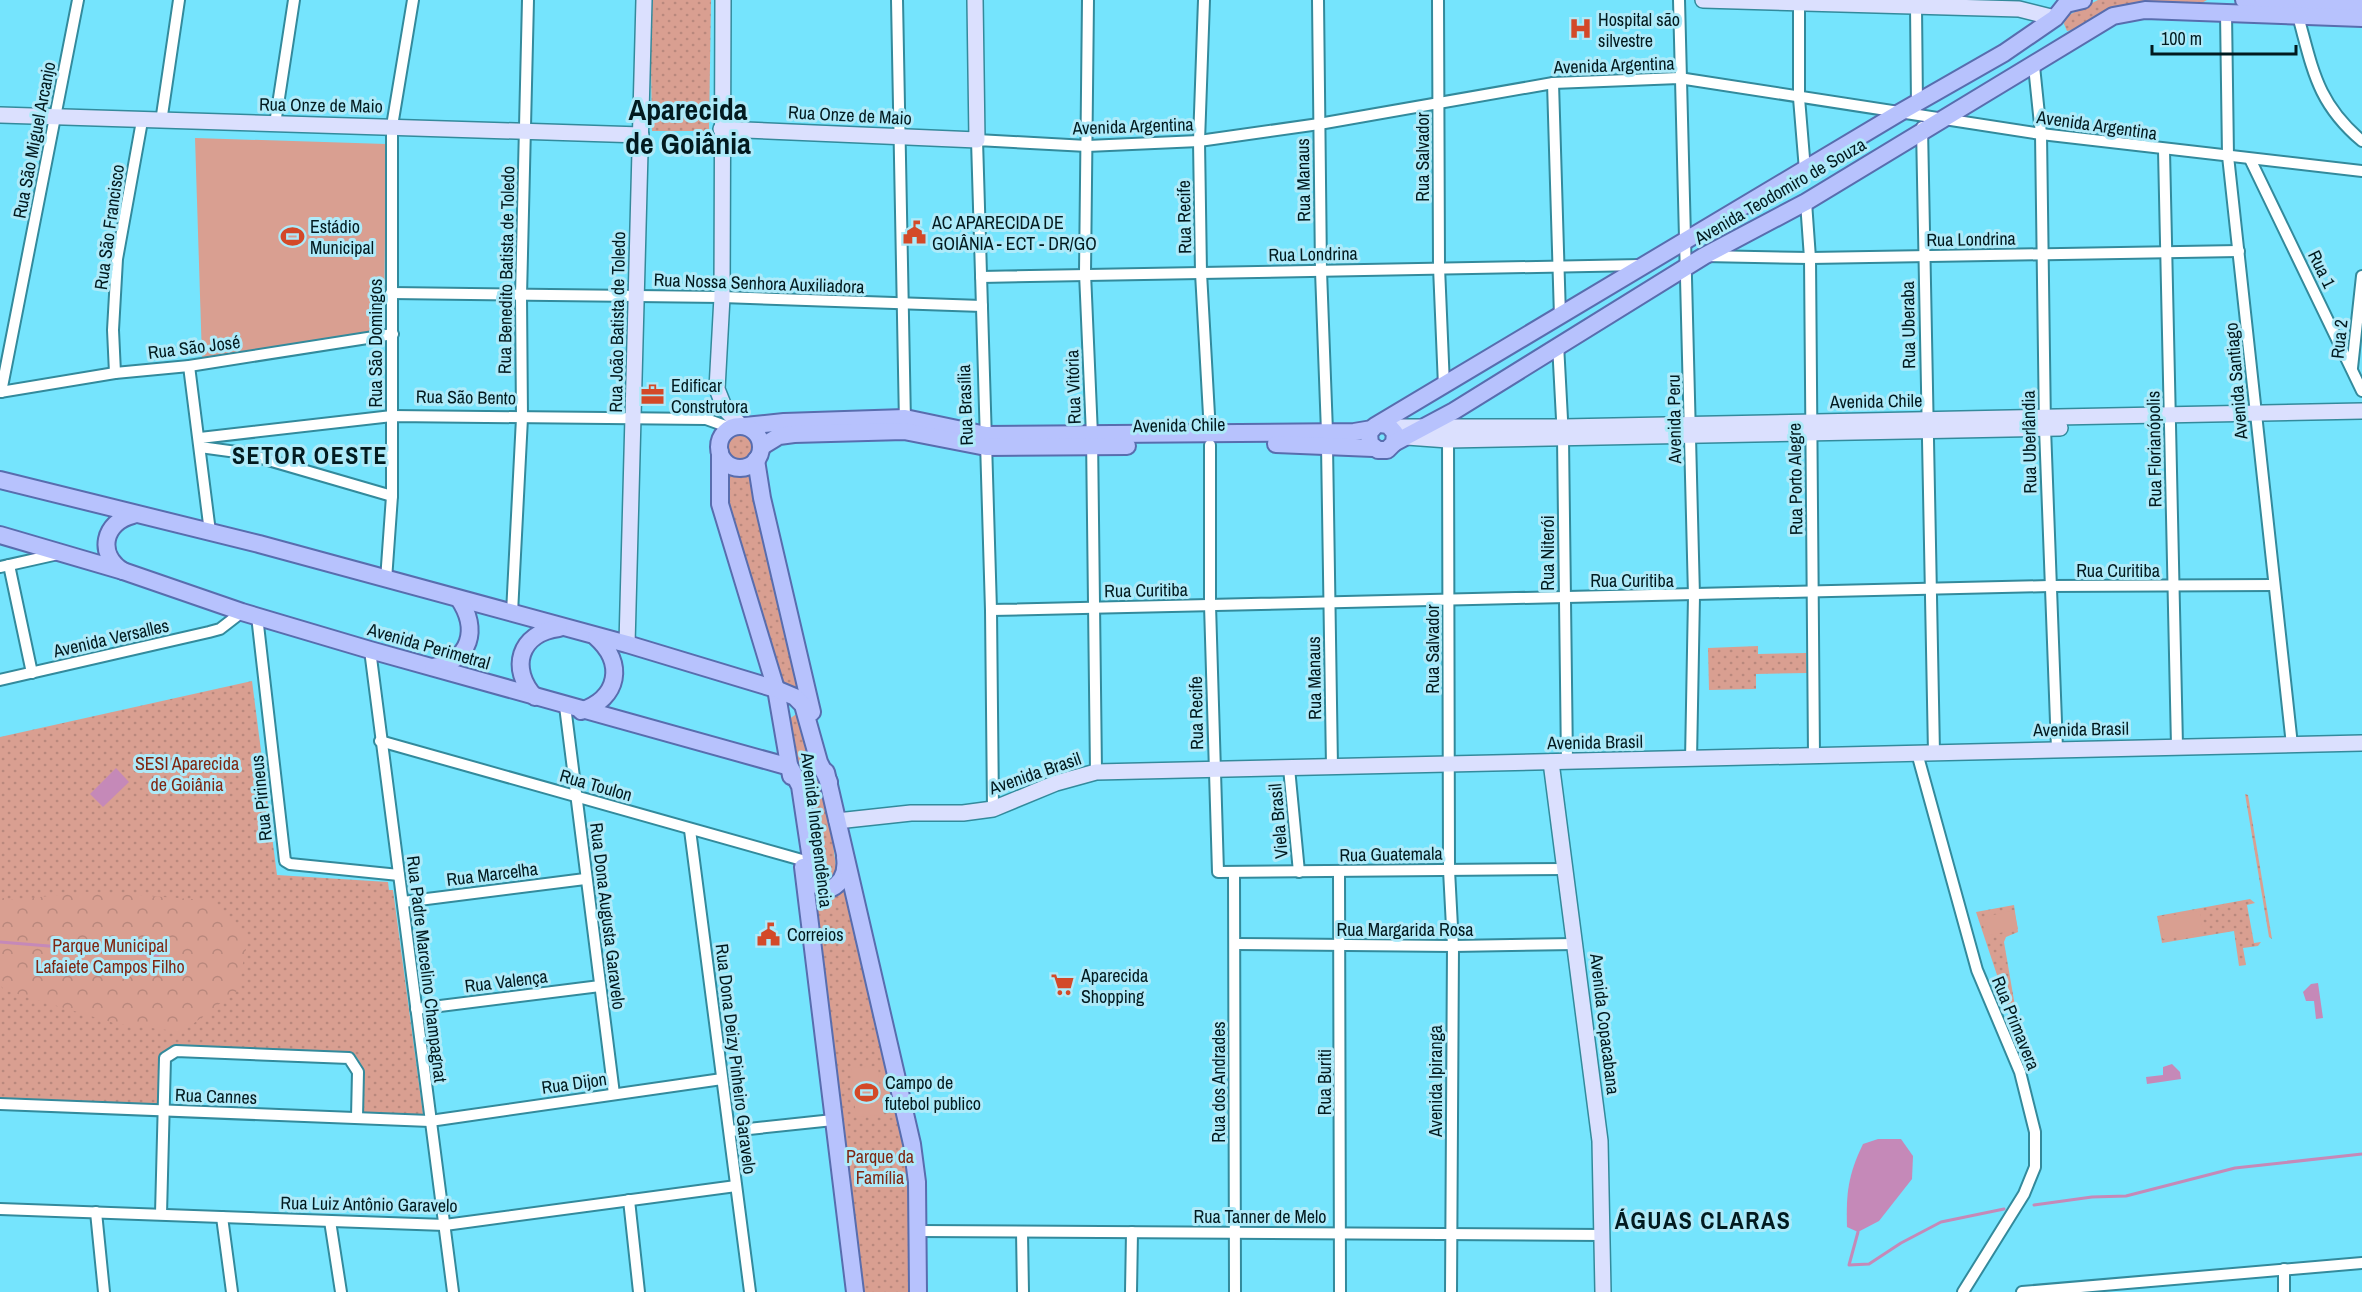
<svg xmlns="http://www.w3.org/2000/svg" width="2362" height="1292" viewBox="0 0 2362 1292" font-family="'Archivo Narrow',sans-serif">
  <defs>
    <pattern id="green-dots" width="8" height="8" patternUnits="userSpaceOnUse" patternTransform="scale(1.5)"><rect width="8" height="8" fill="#d99f91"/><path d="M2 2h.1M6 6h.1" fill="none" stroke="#b9887d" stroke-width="1.8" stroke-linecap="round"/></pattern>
    <pattern id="forest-crowns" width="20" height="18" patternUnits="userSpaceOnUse" patternTransform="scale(1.5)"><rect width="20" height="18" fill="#d99f91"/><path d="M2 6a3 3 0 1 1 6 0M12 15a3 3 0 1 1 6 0" fill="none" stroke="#b9887d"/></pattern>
  </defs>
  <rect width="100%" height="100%" fill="#75e4fd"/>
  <!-- green -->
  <g fill="url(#green-dots)">
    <polygon points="650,0 711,0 709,131 652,131"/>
    <polygon points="2098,0 2207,0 2200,4 2067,31 2064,24 2065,17"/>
    <circle cx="740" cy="446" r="14"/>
    <polygon points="727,468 739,473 750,473 805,700 784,687 730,510"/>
    <polygon points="1758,646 1758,654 1806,653 1807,673 1756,674 1756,689 1709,690 1708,648"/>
    <path d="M 252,681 L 277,875 L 388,882 L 389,890 L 393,890 L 423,1114 L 420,1116 L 363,1113 L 361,1109 C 362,1090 370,1064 351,1053 L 171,1047 L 161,1057 L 159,1103 L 157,1107 L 0,1102 L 0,737 Z"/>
    <polygon points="798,713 834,825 832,836 837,875 832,882 816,875 802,771 796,764 789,719"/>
    <polygon points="2245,794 2248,795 2272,939 2269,937"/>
    <polygon points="844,886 906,1132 915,1292 864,1292 812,889"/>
    <polygon points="2250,899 2255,903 2247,905 2254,943 2261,942 2258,946 2243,948 2246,965 2239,966 2234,931 2162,943 2157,916"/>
    <polygon points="2014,905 2018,932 2006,937 2004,942 2023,1053 1976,912"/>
  </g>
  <!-- forest -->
  <polygon fill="url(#forest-crowns)" points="90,892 207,900 248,940 237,991 182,1032 114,1023 4,990 0,984 0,897 10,900"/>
  <!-- pitch -->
  <g fill="#d99f91">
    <polygon points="195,138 386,144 384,329 202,358"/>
    <polygon points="2014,910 2018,929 1986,936 1981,918"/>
    <polygon points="2200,911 2203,933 2163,939 2159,917"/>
    <polygon points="878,1066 882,1115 856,1117 851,1068"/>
  </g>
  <!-- water -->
  <g fill="#c589b8">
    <polygon points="116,768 129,782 103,807 90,794"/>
    <polygon points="2318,983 2323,1018 2316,1019 2314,1001 2306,1001 2303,992 2311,984"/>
    <polygon points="2172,1064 2180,1072 2181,1079 2147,1084 2146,1077 2163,1075 2163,1067"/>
    <path d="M 1878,1139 L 1901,1139 L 1913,1156 L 1912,1179 L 1879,1221 L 1858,1232 L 1847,1227 C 1846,1193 1848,1175 1863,1144 Z"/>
  </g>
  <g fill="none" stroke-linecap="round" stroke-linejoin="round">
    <!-- stream -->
    <g stroke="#c589b8" stroke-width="3">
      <polyline points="0,942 158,955"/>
      <polyline points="2034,1205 2092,1197 2126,1196 2235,1168 2362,1154"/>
      <polyline points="1858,1232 1849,1265 1869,1264 1901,1243 1941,1222 2004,1209"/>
    </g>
    <defs>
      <g id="street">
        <polyline points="897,0 905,423"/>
        <polyline points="1088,0 1085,273 1092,435 1096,772"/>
        <polyline points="1204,0 1199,141 1201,273 1210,433"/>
        <polyline points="1318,0 1321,271 1327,432"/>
        <polyline points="1438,0 1439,267 1444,386"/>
        <polyline points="1679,0 1694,596 1691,760"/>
        <polyline points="1799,4 1799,98 1805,170"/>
        <polyline points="1916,6 1917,106"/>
        <polyline points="2226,13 2228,156 2292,745"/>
        <path d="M 2298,16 C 2313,70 2317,103 2362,141"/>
        <polyline points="2034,66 2041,134 2045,428 2057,749"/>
        <polyline points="1553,83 1560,317"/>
        <polyline points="161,122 179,0"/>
        <polyline points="275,124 294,0"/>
        <polyline points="1922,127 1934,753"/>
        <polyline points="2164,150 2177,746"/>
        <polyline points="2250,159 2362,391"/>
        <polyline points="1806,202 1810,258 1814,756"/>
        <polyline points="1704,256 1810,258 2239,251"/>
        <polyline points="981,277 1641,265"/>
        <polyline points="391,293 722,297 982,306"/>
        <polyline points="1558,344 1563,438 1567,762"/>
        <polyline points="189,366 210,532"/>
        <polyline points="2352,368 2362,276"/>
        <polyline points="115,373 113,330 117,259 142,121"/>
        <polyline points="0,392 115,373 189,366 393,334"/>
        <polyline points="1,392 78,0"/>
        <polyline points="1448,434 1449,870 1453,946 1451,1292"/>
        <polyline points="200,438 392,416 706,419 731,428"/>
        <polyline points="1210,445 1210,605 1218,872 1566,869"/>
        <polyline points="1327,445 1332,767"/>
        <polyline points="200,447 244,453 392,496"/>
        <polyline points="9,565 32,673"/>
        <polyline points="0,567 58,554"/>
        <polyline points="386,580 392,496 392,126 413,0"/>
        <polyline points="991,610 2049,586 2274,585"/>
        <polyline points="512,613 522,418 521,296 528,0"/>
        <polyline points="257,616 285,861 290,864 399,875"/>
        <polyline points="370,650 453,1292"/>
        <polyline points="0,680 209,632 220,629 242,612"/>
        <polyline points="565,706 614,1094"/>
        <polyline points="380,741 802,860"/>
        <polyline points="1917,753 1977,970 2020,1072 2035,1132 2035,1167 2024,1194 1963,1292"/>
        <polyline points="1289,768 1299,872"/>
        <polyline points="993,809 991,610 977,140 1087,146 1199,141 1319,124 1553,83 1679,78 2041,134 2362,171"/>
        <polyline points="690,830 750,1292"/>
        <polyline points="1234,872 1235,1292"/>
        <polyline points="1339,872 1340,1292"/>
        <polyline points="403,902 585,879"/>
        <polyline points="1235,944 1453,946 1575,944"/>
        <polyline points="416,1009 600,986"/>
        <polyline points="0,1104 430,1121 722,1079"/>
        <polyline points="730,1131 833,1120"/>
        <polyline points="629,1200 639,1292"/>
        <polyline points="0,1209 445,1225 736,1186"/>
        <polyline points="96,1212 104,1292"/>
        <polyline points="161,1214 165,1058 176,1051 349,1058 358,1072 357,1117"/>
        <polyline points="222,1217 232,1292"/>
        <polyline points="330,1221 341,1292"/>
        <polyline points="918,1231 1603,1235"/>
        <polyline points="1022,1232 1023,1292"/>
        <polyline points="1131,1292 1132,1232"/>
        <polyline points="2022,1292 2362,1263"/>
        <polyline points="2284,1292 2284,1269"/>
      </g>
      <g id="secondary">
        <polyline points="723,0 722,297 717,389 725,409 741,426"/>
        <polyline points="1703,0 2019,9 2055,18"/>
        <polyline points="0,115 641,135"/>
        <polyline points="721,129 977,140 975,0"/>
        <polyline points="1391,427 1563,427 2362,411"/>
        <polyline points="1407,437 1448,440 2060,428"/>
        <polyline points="627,644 644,0"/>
        <polyline points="1551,762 1600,1141 1603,1292"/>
        <polyline points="837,821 911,813 963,813 993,809 1056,783 1096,772 2362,743"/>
      </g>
      <g id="primary">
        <polyline points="2244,0 2362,6"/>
        <polyline points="1380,424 1388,425 1395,433 1394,443 1387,450 1378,450 1370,444 1369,433 1375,426 1899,113 2004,53 2055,18 2066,4 2083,0"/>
        <polyline points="745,426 784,422 905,418 986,435 1354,432 1372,429"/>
        <circle cx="740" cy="447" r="21"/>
        <polyline points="1394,443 1454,411 1704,256 1806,202 2113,16 2145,10 2362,18"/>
        <polyline points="1276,444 1373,448"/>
        <polyline points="761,447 779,436 794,434 904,431 986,447 1127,446"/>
        <polyline points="720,452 720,504 776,689 791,776"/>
        <polyline points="756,460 762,498 812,712"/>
        <polyline points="0,480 259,544 627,644 776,689 795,697 803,705 819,762 829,782"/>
        <path d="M 0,535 L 123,571 L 242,612 L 370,650 L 790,767 L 800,786 L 814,879 L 817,885 L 830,889 C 843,883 847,871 845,857"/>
        <path d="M 123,571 C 96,554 104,522 133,515"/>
        <path d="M 433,667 C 471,661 479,629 459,599"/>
        <path d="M 535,697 C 509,669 519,633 559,628"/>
        <path d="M 581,711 C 619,698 625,663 596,637"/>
        <polyline points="826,772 912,1144 917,1182 918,1292"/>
        <polyline points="803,867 855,1292"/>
      </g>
    </defs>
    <!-- street casing -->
    <use href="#street" stroke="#338a9c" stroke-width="14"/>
    <!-- secondary casing -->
    <use href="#secondary" stroke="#338a9c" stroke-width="18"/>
    <!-- primary casing -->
    <use href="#primary" stroke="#586dae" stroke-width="20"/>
    <!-- street -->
    <use href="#street" stroke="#fff" stroke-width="10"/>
    <!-- secondary -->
    <use href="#secondary" stroke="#dbe0fe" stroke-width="15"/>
    <!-- primary -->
    <use href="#primary" stroke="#b7c2fd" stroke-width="16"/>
  </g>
  <!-- icons -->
  <defs>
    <symbol id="hospital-bare" viewBox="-9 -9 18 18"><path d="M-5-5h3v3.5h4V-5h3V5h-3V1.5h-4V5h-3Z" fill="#d34928" stroke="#aeeaf9" stroke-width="2.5" paint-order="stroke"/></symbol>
    <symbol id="civic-bare" viewBox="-9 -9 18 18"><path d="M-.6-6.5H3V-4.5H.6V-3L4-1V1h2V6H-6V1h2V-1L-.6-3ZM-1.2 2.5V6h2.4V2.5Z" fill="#d34928" stroke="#aeeaf9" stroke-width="2.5" paint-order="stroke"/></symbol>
    <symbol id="stadium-bare" viewBox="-9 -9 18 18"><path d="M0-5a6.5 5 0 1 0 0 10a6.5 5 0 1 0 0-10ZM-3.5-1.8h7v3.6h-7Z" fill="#d34928" stroke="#aeeaf9" stroke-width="2.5" paint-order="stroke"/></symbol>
    <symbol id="office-bare" viewBox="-9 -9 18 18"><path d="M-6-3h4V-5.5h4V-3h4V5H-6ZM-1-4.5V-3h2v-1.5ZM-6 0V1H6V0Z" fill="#d34928" stroke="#aeeaf9" stroke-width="2.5" paint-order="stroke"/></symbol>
    <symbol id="supermarket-bare" viewBox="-9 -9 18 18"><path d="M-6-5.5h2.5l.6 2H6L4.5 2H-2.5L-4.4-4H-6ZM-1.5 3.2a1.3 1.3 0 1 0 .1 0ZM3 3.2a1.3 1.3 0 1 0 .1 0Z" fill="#d34928" stroke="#aeeaf9" stroke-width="2.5" paint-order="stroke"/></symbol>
  </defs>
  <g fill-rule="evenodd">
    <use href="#hospital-bare" x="1564" y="12" width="33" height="33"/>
    <use href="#civic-bare" x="898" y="216" width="33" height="33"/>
    <use href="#stadium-bare" x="276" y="220" width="33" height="33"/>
    <use href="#office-bare" x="636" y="378" width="33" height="33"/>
    <use href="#civic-bare" x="752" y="918" width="33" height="33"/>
    <use href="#supermarket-bare" x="1046" y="968" width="33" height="33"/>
    <use href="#stadium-bare" x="850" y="1076" width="33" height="33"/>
  </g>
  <g text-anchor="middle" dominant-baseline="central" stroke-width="6" stroke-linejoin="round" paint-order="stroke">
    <!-- poi labels -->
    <g font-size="18" fill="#021a1f" stroke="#aeeaf9" text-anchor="start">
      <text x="1598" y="19">Hospital são<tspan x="1598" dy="21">silvestre</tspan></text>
      <text x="932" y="222">AC APARECIDA DE<tspan x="932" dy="21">GOIÂNIA - ECT - DR/GO</tspan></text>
      <text x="310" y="226">Estádio<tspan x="310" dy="21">Municipal</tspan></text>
      <text x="671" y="385">Edificar<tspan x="671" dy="21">Construtora</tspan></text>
      <text x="787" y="934">Correios</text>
      <text x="1081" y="975">Aparecida<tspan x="1081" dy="21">Shopping</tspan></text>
      <text x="885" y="1082">Campo de<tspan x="885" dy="21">futebol publico</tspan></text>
    </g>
    <!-- street labels -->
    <g font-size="18" fill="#021a1f" stroke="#aeeaf9">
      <text transform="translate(1614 65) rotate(-2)">Avenida Argentina</text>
      <text transform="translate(321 105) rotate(1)">Rua Onze de Maio</text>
      <text transform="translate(850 115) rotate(3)">Rua Onze de Maio</text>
      <text transform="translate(2097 125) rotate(8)">Avenida Argentina</text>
      <text transform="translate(1133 126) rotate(-2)">Avenida Argentina</text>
      <text transform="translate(34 140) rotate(-79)">Rua São Miguel Arcanjo</text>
      <text transform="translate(1422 157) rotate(-90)">Rua Salvador</text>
      <text transform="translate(1303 180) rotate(-91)">Rua Manaus</text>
      <text transform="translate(1780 191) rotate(-30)">Avenida Teodomiro de Souza</text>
      <text transform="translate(1184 217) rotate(-91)">Rua Recife</text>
      <text transform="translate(109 227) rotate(-82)">Rua São Francisco</text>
      <text transform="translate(1971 239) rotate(-1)">Rua Londrina</text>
      <text transform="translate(1313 254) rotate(-1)">Rua Londrina</text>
      <text transform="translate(2322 269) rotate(64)">Rua 1</text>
      <text transform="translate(506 270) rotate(-89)">Rua Benedito Batista de Toledo</text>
      <text transform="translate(759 283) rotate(2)">Rua Nossa Senhora Auxiliadora</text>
      <text transform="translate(617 322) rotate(-89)">Rua João Batista de Toledo</text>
      <text transform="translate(1908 325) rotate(-91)">Rua Uberaba</text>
      <text transform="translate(2339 339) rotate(-84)">Rua 2</text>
      <text transform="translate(375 343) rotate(-90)">Rua São Domingos</text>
      <text transform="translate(194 347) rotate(-7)">Rua São José</text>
      <text transform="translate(2236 381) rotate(-95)">Avenida Santiago</text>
      <text transform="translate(1073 387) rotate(-92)">Rua Vitória</text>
      <text transform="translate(466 397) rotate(1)">Rua São Bento</text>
      <text transform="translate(1876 401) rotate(-1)">Avenida Chile</text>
      <text transform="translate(965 405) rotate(-92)">Rua Brasília</text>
      <text transform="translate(1674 419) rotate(-91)">Avenida Peru</text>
      <text transform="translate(1179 425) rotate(-1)">Avenida Chile</text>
      <text transform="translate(2029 442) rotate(-91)">Rua Uberlândia</text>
      <text transform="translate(2154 449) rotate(-91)">Rua Florianópolis</text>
      <text transform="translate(1795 479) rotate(-91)">Rua Porto Alegre</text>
      <text transform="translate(1547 553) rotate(-90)">Rua Niterói</text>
      <text x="2118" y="570">Rua Curitiba</text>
      <text x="1632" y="580">Rua Curitiba</text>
      <text transform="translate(1146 590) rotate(-1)">Rua Curitiba</text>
      <text transform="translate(111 638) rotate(-13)">Avenida Versalles</text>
      <text transform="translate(429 646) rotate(16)">Avenida Perimetral</text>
      <text transform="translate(1432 649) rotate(-90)">Rua Salvador</text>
      <text transform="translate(1314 678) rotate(-91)">Rua Manaus</text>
      <text transform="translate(1196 713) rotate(-91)">Rua Recife</text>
      <text transform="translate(2081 729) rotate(-1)">Avenida Brasil</text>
      <text transform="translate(1595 742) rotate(-1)">Avenida Brasil</text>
      <text transform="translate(1035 773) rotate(-19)">Avenida Brasil</text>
      <text transform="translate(596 785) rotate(16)">Rua Toulon</text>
      <text transform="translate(261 798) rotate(-96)">Rua Pirineus</text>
      <text transform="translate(1278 821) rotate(-95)">Viela Brasil</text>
      <text transform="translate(817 830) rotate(83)">Avenida Independência</text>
      <text transform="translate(1391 854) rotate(-1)">Rua Guatemala</text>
      <text transform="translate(492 874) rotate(-7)">Rua Marcelha</text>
      <text transform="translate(608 916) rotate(83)">Rua Dona Augusta Garavelo</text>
      <text x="1405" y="929">Rua Margarida Rosa</text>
      <text transform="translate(427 969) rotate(83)">Rua Padre Marcelino Champagnat</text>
      <text transform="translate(506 981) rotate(-7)">Rua Valença</text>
      <text transform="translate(2016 1023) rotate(68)">Rua Primavera</text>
      <text transform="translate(1605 1024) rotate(83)">Avenida Copacabana</text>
      <text transform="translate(736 1059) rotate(83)">Rua Dona Deizy Pinheiro Garavelo</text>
      <text transform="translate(1435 1081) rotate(-90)">Avenida Ipiranga</text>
      <text transform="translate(1218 1082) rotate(-90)">Rua dos Andrades</text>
      <text transform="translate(1324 1082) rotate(-90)">Rua Buriti</text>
      <text transform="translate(574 1083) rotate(-8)">Rua Dijon</text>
      <text transform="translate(216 1096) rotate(2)">Rua Cannes</text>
      <text transform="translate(369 1204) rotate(1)">Rua Luiz Antônio Garavelo</text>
      <text x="1260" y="1216">Rua Tanner de Melo</text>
    </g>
    <!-- park labels -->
    <g font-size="18" fill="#7f2712" stroke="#aeeaf9">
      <text x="187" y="763">SESI Aparecida<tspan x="187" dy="21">de Goiânia</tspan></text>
      <text x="110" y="945">Parque Municipal<tspan x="110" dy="21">Lafaiete Campos Filho</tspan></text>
      <text x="880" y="1156">Parque da<tspan x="880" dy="21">Família</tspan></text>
    </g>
    <!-- district labels -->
    <g font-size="24" font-weight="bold" letter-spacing="1.5" fill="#021a1f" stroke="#aeeaf9">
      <text x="310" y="455">SETOR OESTE</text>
      <text x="1703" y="1220">ÁGUAS CLARAS</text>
    </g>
    <!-- town labels -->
    <g font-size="30" font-weight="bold" fill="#021a1f" stroke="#aeeaf9">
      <text x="688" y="109">Aparecida<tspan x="688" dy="34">de Goiânia</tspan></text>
    </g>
  </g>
  <!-- scale -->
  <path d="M2152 45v9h144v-9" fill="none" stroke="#021a1f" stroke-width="3"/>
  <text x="2161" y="45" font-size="18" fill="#021a1f" stroke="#aeeaf9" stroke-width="4.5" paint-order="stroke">100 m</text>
</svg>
